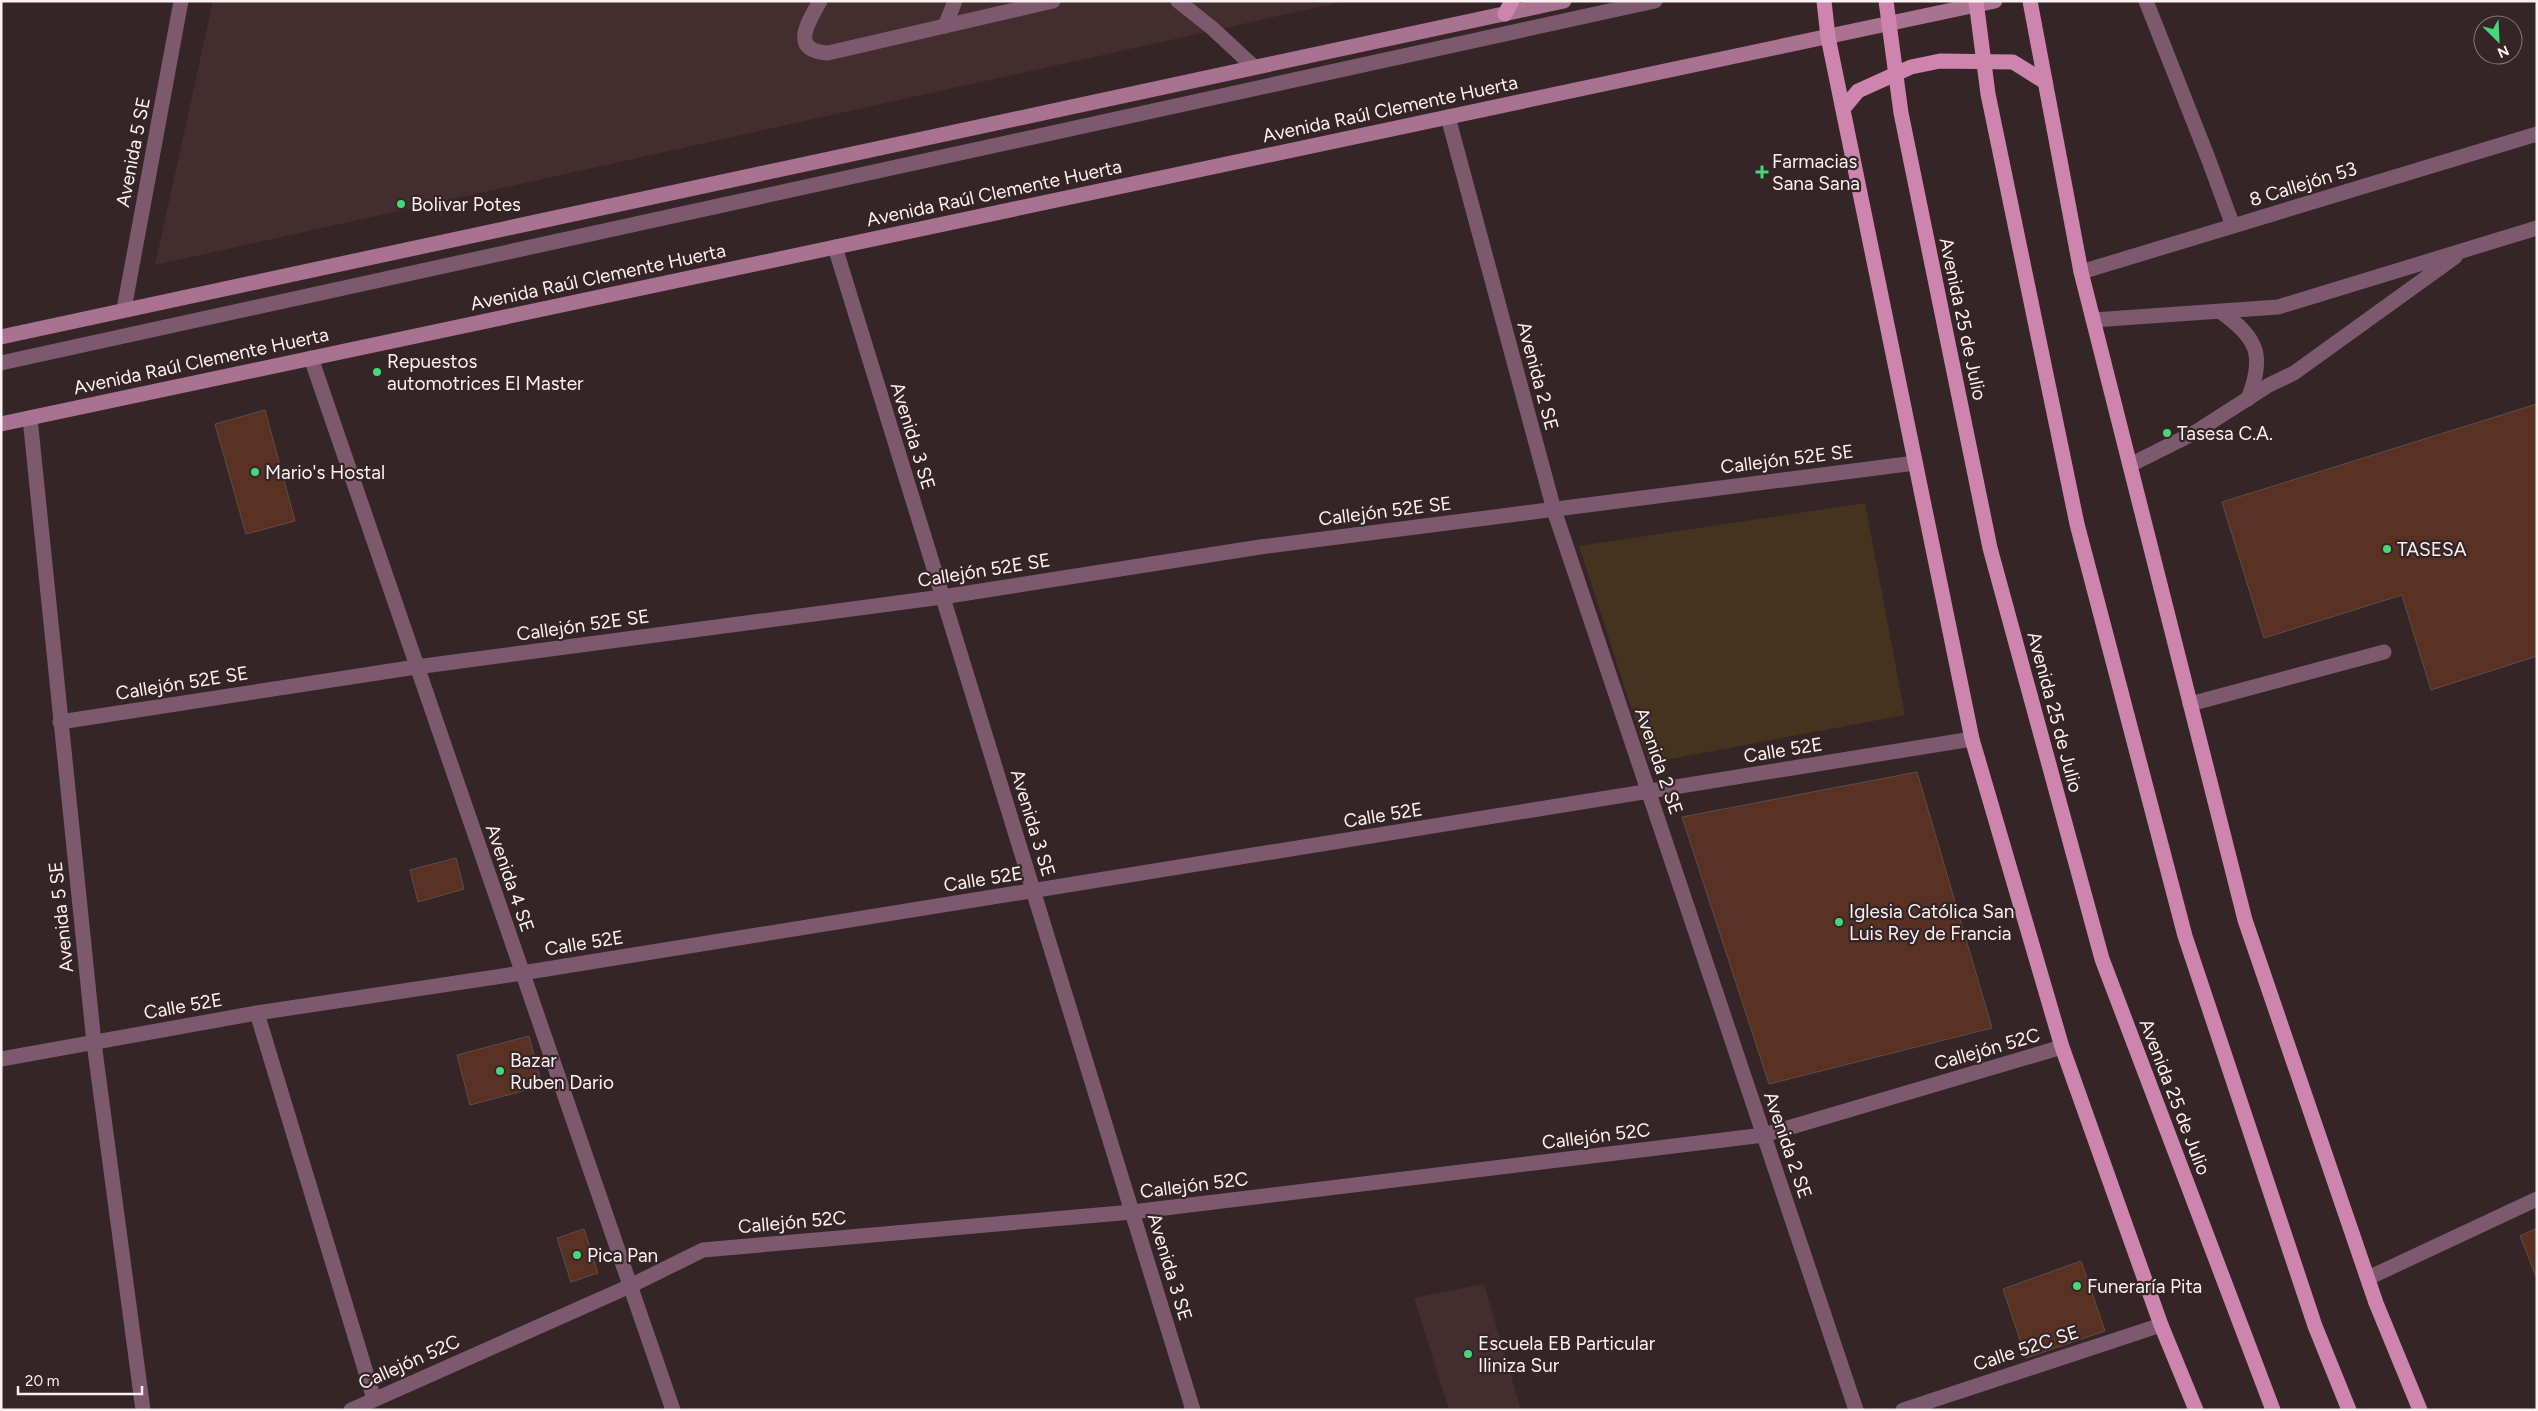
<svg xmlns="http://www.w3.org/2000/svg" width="2538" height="1411" viewBox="0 0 2538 1411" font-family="Figtree,sans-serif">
  <rect width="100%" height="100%" fill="#352527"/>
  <!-- built -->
  <g fill="#432d2f">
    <polygon points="213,1 1346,1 155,265"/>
    <polygon points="1484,1284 1521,1410 1449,1410 1414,1298"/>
  </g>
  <!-- green -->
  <polygon fill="#45331f" points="1865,503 1905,715 1649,763 1579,546"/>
  <!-- building -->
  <g fill="#583123" stroke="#5e4e48">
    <polygon points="2537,404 2537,656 2431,690 2402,595 2264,638 2222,502"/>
    <polygon points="265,410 295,521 246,534 215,424"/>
    <polygon points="1917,772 1992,1028 1769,1084 1682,817"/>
    <polygon points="456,858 464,889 418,902 410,870"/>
    <polygon points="529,1036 542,1086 470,1105 457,1055"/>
    <polygon points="2537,1228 2537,1279 2520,1236"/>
    <polygon points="584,1229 598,1273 571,1282 557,1238"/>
    <polygon points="2081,1261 2105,1331 2026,1358 2003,1289"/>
  </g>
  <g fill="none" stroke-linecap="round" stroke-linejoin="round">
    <!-- lane -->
    <g stroke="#7c596c" stroke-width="15">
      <path d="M 820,1 C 808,23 789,50 828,53 L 1053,1"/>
      <polyline points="1178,1 1212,28 1254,67"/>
      <polyline points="2146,1 2208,158 2233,226"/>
      <polyline points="945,26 955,1"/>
      <path d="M 2221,312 C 2258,338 2265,356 2248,399"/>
      <polyline points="2093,320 2278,307 2537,228"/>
      <polyline points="1,363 1655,1"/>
      <polyline points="2130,465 2194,433 2269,385 2294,373 2455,257"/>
      <polyline points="2190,704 2384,652"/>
      <polyline points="2368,1278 2537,1199"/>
    </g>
    <!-- street -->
    <g stroke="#7c596c" stroke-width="15">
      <polyline points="1448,117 1554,510 1856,1410"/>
      <polyline points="835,247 1193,1410"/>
      <polyline points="2081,272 2537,134"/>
      <polyline points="124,309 181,1"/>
      <polyline points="311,358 673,1410"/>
      <polyline points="30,418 94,1043 143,1410"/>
      <polyline points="60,722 416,667 942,597 1260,547 1915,463"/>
      <polyline points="257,1013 374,1399"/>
      <polyline points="1,1059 257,1013 522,973 1972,739"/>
      <polyline points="351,1410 630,1286 703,1250 1132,1212 1764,1135 2062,1047"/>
      <polyline points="1903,1410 2161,1325"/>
    </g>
    <!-- secondary -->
    <g stroke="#aa7291" stroke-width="15">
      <polyline points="1,337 1564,1"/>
      <polyline points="1,424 1995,1"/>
    </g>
    <!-- primary -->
    <g stroke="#cd85ae" stroke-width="15">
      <polyline points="1824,1 1828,37 1972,739 2062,1047 2161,1325 2196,1410"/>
      <polyline points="1886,1 1901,113 1990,548 2102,959 2273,1410"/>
      <polyline points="1976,1 1988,94 2077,524 2185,936 2315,1326 2349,1410"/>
      <polyline points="2030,1 2081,272 2245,920 2376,1303 2420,1410"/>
      <polyline points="1505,14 1512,1"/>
      <polyline points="1843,109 1858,91 1911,67 1940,61 2013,62 2045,82"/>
    </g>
  </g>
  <!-- markers -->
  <g fill="#46d77a" stroke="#352527" stroke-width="2">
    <path d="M1759.5 164.5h5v5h5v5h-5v5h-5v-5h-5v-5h5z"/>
    <circle cx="401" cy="204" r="5"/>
    <circle cx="377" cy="372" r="5"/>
    <circle cx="2167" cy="433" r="5"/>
    <circle cx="255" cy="472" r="5"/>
    <circle cx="2387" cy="549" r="5"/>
    <circle cx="1839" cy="922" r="5"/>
    <circle cx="500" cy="1071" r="5"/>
    <circle cx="577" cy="1255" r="5"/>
    <circle cx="2077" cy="1286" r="5"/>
    <circle cx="1468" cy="1354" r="5"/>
  </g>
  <g text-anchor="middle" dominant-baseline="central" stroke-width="4.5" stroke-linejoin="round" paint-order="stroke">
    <!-- street labels -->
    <g font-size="19" fill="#fcf1f2" stroke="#352527">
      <text transform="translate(1390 109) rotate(-12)">Avenida Raúl Clemente Huerta</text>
      <text transform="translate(133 152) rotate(-79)">Avenida 5 SE</text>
      <text transform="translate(2303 184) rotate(-17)">8 Callejón 53</text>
      <text transform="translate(994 193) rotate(-12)">Avenida Raúl Clemente Huerta</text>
      <text transform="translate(598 277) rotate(-12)">Avenida Raúl Clemente Huerta</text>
      <text transform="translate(1963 319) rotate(78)">Avenida 25 de Julio</text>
      <text transform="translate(201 361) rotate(-12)">Avenida Raúl Clemente Huerta</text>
      <text transform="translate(1538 376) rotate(75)">Avenida 2 SE</text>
      <text transform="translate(913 436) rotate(73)">Avenida 3 SE</text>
      <text transform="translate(1787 459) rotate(-7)">Callejón 52E SE</text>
      <text transform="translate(1385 511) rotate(-7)">Callejón 52E SE</text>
      <text transform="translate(984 570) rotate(-9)">Callejón 52E SE</text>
      <text transform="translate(583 625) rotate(-8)">Callejón 52E SE</text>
      <text transform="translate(182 683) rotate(-9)">Callejón 52E SE</text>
      <text transform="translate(2055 712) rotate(75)">Avenida 25 de Julio</text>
      <text transform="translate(1783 750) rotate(-9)">Calle 52E</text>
      <text transform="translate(1659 761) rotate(71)">Avenida 2 SE</text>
      <text transform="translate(1383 815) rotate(-9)">Calle 52E</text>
      <text transform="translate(1033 823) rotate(73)">Avenida 3 SE</text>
      <text transform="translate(510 878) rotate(71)">Avenida 4 SE</text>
      <text transform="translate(983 879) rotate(-9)">Calle 52E</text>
      <text transform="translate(61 917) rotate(-96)">Avenida 5 SE</text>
      <text transform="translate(584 943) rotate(-9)">Calle 52E</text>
      <text transform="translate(183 1006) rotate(-10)">Calle 52E</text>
      <text transform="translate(1987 1049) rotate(-16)">Callejón 52C</text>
      <text transform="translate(2175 1097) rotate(69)">Avenida 25 de Julio</text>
      <text transform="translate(1596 1136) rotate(-7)">Callejón 52C</text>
      <text transform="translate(1788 1145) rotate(71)">Avenida 2 SE</text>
      <text transform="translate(1194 1185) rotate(-7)">Callejón 52C</text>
      <text transform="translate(792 1222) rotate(-5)">Callejón 52C</text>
      <text transform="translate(1170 1267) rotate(73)">Avenida 3 SE</text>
      <text transform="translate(2026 1348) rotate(-18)">Calle 52C SE</text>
      <text transform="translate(409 1362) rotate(-24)">Callejón 52C</text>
    </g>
    <!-- poi labels -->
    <g font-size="19" fill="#fcf1f2" stroke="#352527" text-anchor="start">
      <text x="1772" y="161">Farmacias<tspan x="1772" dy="22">Sana Sana</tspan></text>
      <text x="411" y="204">Bolivar Potes</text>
      <text x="387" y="361">Repuestos<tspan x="387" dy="22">automotrices El Master</tspan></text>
      <text x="2177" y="433">Tasesa C.A.</text>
      <text x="265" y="472">Mario's Hostal</text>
      <text x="2397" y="549">TASESA</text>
      <text x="1849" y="911">Iglesia Católica San<tspan x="1849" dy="22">Luis Rey de Francia</tspan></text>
      <text x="510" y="1060">Bazar<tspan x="510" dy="22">Ruben Dario</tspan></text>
      <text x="587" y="1255">Pica Pan</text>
      <text x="2087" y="1286">Funeraría Pita</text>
      <text x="1478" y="1343">Escuela EB Particular<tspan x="1478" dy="22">Iliniza Sur</tspan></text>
    </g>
  </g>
  <!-- border -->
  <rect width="2538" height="1411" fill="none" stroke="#fcf1f2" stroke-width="5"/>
  <!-- north arrow -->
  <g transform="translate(2498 40) rotate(156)"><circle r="24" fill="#352527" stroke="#857778"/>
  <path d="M0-4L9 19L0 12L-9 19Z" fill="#46d77a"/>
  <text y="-8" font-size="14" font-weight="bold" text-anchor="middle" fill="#fcf1f2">N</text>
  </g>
  <!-- scale -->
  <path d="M18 1386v8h124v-8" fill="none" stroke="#fcf1f2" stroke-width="2.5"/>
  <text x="25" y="1386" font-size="15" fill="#fcf1f2" stroke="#352527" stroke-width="4" paint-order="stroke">20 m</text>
</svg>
